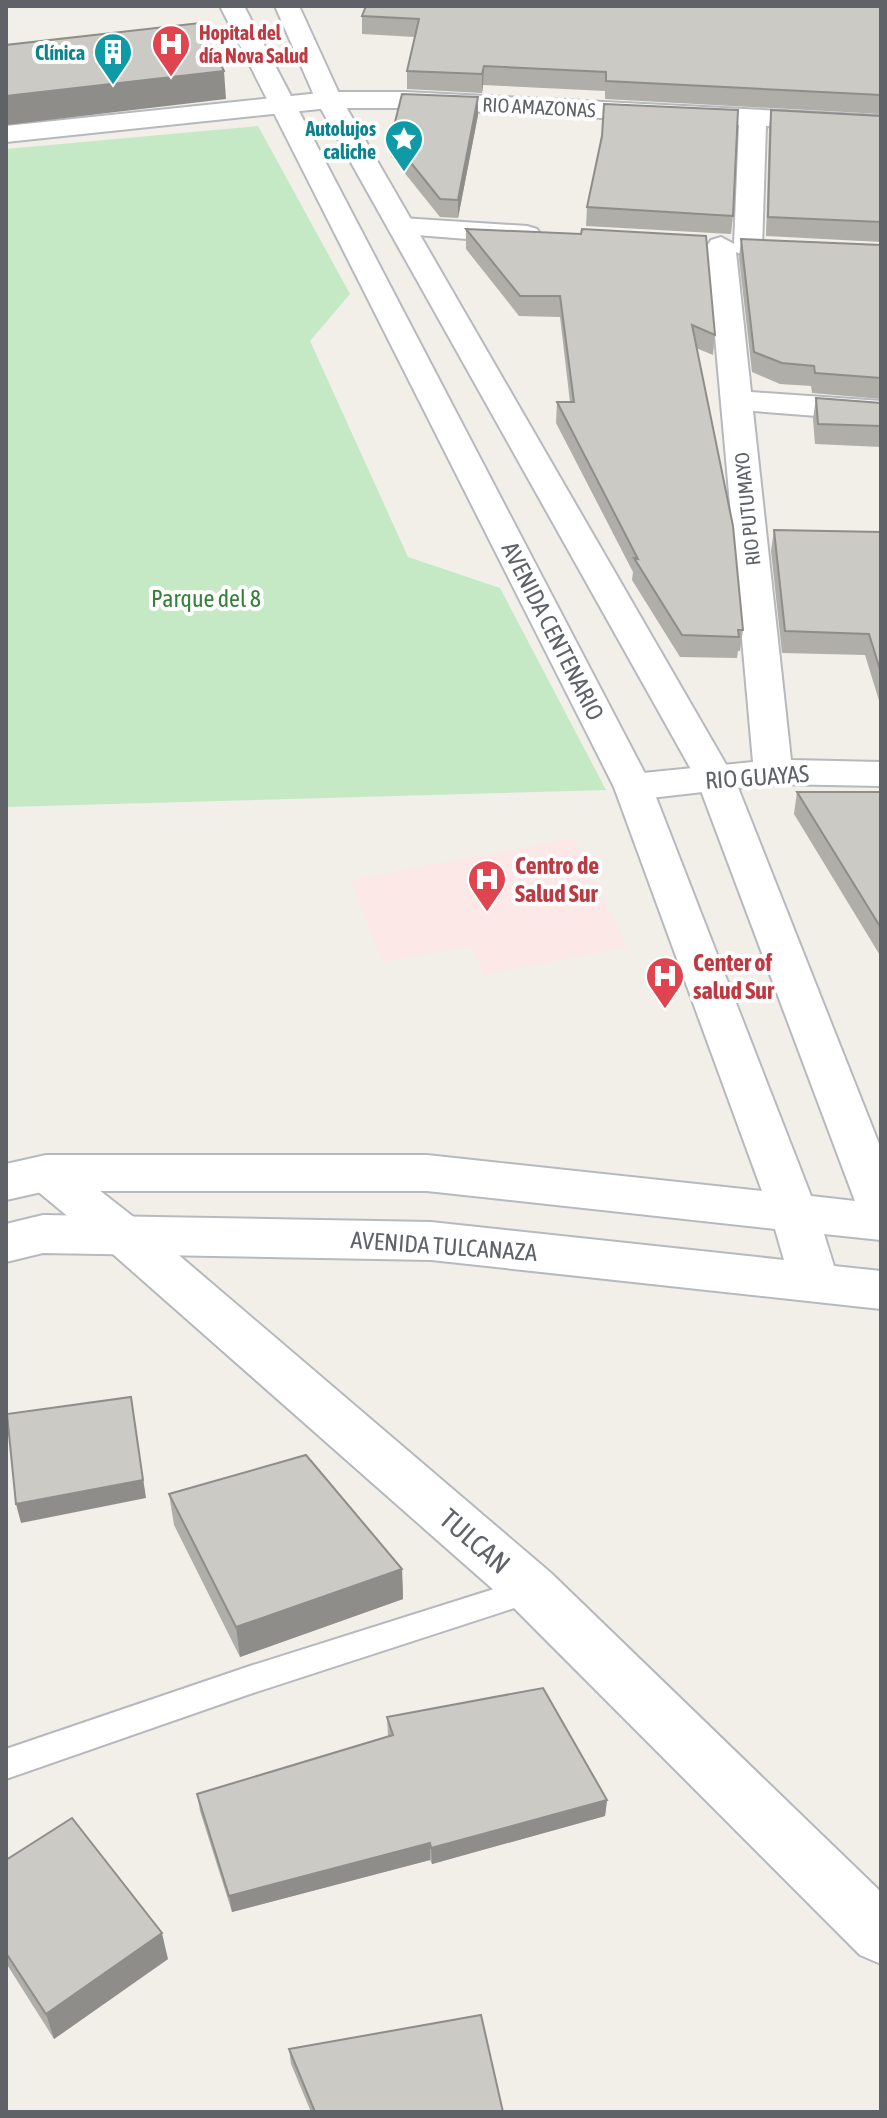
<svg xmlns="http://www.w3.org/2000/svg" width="887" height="2118" viewBox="0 0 887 2118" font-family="'Asap Condensed',sans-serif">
  <rect width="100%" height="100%" fill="#f1efe8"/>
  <!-- medical -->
  <polygon fill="#fce8e6" points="574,838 628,947 484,975 470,946 383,962 351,880"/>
  <!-- green -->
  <polygon fill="#c5e8c5" points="258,126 350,294 310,341 408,557 500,588 606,790 6,807 6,149"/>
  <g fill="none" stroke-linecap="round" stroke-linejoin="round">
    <defs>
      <polygon id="lane" points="532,1577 542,1581 547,1590 542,1599 250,1694 6,1779 6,1749 250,1666"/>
      <g id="street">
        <polygon points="329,92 405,92 881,116 881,132 766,126 762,248 758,254 748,257 736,252 751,392 881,401 881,421 753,411 791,760 881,762 881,786 773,784 633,800 619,796 614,787 619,778 633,774 753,762 707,246 711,240 721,237 734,244 739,125 405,108 329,108 6,142 6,126"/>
        <polygon points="402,218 527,226 537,229 541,235 537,241 527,244 392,233 388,227 392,221"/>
        <polygon points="46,1155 62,1161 140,1222 551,1573 881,1892 881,1964 860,1955 513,1607 106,1248 30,1185 23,1173 30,1161"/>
      </g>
      <polygon id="secondary" points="220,6 244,6 652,787 811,1196 855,1201 697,780 316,100 275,6 299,6 342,100 735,780 881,1149 881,1240 824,1234 834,1266 881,1271 881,1309 431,1260 43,1253 6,1262 6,1224 43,1215 431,1222 784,1260 775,1229 427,1191 46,1191 6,1200 6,1164 46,1155 427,1155 762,1191 614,787"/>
    </defs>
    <!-- lane casing -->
    <use href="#lane" stroke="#b5b8bc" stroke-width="4"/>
    <!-- street casing -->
    <use href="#street" stroke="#b5b8bc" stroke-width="4"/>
    <!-- secondary casing -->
    <use href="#secondary" stroke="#b6babf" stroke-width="4"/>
    <!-- lane -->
    <use href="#lane" fill="#fff" fill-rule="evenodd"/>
    <!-- street -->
    <use href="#street" fill="#fff" fill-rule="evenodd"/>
    <!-- secondary -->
    <use href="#secondary" fill="#fff" fill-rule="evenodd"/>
  </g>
  <!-- wall -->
  <g fill="#afaea9">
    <polygon points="881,6 881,114 605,99 605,91 483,85 482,93 407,89 407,71 415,37 362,34 362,16"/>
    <polygon points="478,97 478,115 458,218 440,217 391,156 391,138"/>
    <polygon points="771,110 881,116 881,242 766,236 769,129"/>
    <polygon points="587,207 733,216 731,234 586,226"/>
    <polygon points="466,229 715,335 713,355 696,348 743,630 740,651 738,651 737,658 680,657 632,580 633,572 556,423 557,402 570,402 560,317 519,316 466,249"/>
    <polygon points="741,239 881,245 881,399 812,393 811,386 780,384 752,372 739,258"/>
    <polygon points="816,398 881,403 881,447 815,444 813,419"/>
    <polygon points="774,530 881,532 881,707 865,655 782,653 771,551"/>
    <polygon points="797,792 881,792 881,957 794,814"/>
    <polygon points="169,1494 402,1569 403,1599 240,1657 174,1525"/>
    <polygon points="387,1717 607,1800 605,1816 432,1864 430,1860 232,1912 200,1811 197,1794 388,1736"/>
    <polygon points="6,1860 168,1959 54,2039 6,1963"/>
    <polygon points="289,2049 503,2112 311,2112 291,2064"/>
  </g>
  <!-- shaded-wall -->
  <g fill="#8f8d8a">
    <polygon points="484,66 483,85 482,93 482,74"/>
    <polygon points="224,71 226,99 6,125 6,96"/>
    <polygon points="478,97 478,115 458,218 458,200"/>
    <polygon points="131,1397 146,1498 21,1523 16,1504"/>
    <polygon points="402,1569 403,1599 240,1657 236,1627"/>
    <polygon points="607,1800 605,1816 432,1864 431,1848"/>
    <polygon points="430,1843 430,1860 232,1912 229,1896"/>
    <polygon points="162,1933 168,1959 54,2039 46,2014"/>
  </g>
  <!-- building -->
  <g fill="#cccac5" stroke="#8f8d8a" stroke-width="2">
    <polygon points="366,6 881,6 881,95 606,81 606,72 484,66 482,74 407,71 419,19 362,16"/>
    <polygon points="200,23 224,71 6,96 6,45"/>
    <polygon points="402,94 478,97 458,200 440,199 391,138"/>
    <polygon points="604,104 738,110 733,216 587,207 602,136"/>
    <polygon points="771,110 881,116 881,222 768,217"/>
    <polygon points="466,229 581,234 582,229 706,236 715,335 692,325 733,526 743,630 738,630 739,637 682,635 634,558 638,559 557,402 574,402 560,296 520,296"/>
    <polygon points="741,239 881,245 881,378 815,373 814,366 782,363 754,352"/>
    <polygon points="816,398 881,403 881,426 818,424"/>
    <polygon points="774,530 881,532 881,673 869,634 785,631"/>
    <polygon points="797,792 881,792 881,928"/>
    <polygon points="131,1397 143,1480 16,1504 7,1414"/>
    <polygon points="306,1455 402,1569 236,1627 169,1494"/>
    <polygon points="543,1688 607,1800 431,1848 430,1843 229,1896 197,1794 393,1735 387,1717"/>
    <polygon points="72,1818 162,1933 46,2014 6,1953 6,1860"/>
    <polygon points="481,2015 503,2112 315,2112 289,2049"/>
  </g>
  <!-- icons -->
  <defs>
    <symbol id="hospital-pin" viewBox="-11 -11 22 30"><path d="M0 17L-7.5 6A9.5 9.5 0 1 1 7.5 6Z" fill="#e0444e" stroke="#fff"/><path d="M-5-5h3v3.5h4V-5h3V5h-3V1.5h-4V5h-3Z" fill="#fff"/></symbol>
    <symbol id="building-pin" viewBox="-11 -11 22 30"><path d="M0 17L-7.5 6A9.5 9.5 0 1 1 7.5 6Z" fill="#0f9aa8" stroke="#fff"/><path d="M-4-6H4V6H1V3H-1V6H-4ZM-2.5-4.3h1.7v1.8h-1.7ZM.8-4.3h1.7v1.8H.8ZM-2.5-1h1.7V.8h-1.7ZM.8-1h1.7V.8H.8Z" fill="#fff"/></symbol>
    <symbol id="sight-pin" viewBox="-11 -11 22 30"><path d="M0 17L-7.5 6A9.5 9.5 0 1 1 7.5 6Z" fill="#0f9aa8" stroke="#fff"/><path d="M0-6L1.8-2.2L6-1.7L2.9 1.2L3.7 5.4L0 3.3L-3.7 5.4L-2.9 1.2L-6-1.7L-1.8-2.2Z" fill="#fff"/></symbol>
  </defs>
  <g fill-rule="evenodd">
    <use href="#hospital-pin" x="149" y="22" width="44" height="60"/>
    <use href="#building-pin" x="91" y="30" width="44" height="60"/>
    <use href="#sight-pin" x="382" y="117" width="44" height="60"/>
    <use href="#hospital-pin" x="465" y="857" width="44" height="60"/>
    <use href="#hospital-pin" x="643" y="954" width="44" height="60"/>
  </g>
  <g text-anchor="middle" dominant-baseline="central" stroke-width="8" stroke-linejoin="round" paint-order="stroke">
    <!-- far-health labels -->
    <g font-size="20" font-weight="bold" fill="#be3a42" stroke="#fff" text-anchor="start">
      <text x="199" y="32">Hopital del<tspan x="199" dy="23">día Nova Salud</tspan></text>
    </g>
    <!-- far-culture labels -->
    <g font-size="20" font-weight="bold" fill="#0d838f" stroke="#fff" text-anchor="end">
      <text x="85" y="52">Clínica</text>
      <text x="376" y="128">Autolujos<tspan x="376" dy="23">caliche</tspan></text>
    </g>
    <!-- far-street labels -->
    <g font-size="20" fill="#5f6368" stroke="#fff">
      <text transform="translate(539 107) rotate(3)">RIO AMAZONAS</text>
      <text transform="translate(747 509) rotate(-96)">RIO PUTUMAYO</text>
    </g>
    <!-- park labels -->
    <g font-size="24" fill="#348238" stroke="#fff">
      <text x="206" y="598">Parque del 8</text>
    </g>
    <!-- street labels -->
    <g font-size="24" fill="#5f6368" stroke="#fff">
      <text transform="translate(553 631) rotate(63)">AVENIDA CENTENARIO</text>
      <text transform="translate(757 777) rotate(-4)">RIO GUAYAS</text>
      <text transform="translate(444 1246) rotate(4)">AVENIDA TULCANAZA</text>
    </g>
    <!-- health labels -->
    <g font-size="24" font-weight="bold" fill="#be3a42" stroke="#fff" text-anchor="start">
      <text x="515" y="865">Centro de<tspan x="515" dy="28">Salud Sur</tspan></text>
      <text x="693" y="962">Center of<tspan x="693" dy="28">salud Sur</tspan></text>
    </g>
    <!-- near-street labels -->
    <g font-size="28" fill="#5f6368" stroke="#fff">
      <text transform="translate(475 1541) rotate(41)">TULCAN</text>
    </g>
  </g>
  <!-- border -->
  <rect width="887" height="2118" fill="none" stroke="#5f6368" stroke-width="16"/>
</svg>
